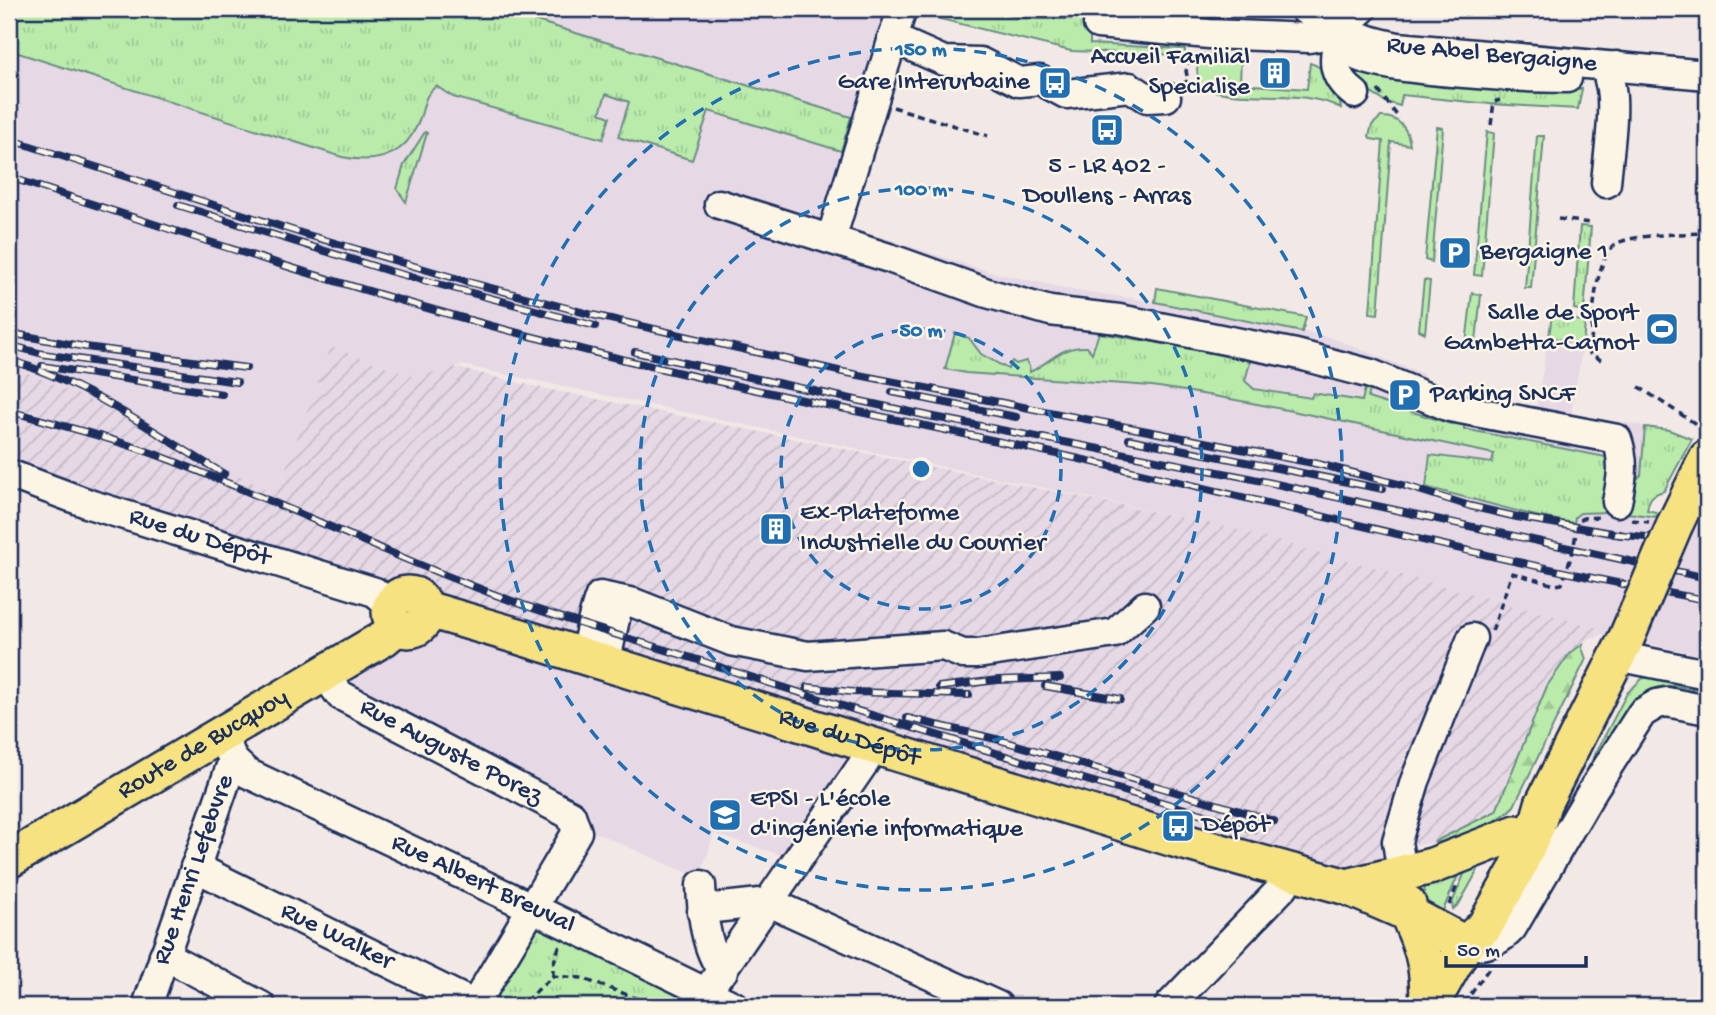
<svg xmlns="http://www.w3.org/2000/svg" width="1716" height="1015" viewBox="0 0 1716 1015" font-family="'Gochi Hand',sans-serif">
  <defs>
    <pattern id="industrial-furrows" width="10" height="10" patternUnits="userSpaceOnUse" patternTransform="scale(1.75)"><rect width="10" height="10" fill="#e6d8e4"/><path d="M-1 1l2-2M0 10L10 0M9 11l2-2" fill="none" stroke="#c5bac6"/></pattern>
    <pattern id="grass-tufts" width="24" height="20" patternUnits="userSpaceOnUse" patternTransform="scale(1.75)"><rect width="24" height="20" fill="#baebaa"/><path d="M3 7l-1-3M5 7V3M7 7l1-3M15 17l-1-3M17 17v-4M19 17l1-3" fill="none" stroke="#9fca95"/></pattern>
    <pattern id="forest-firs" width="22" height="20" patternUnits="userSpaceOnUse" patternTransform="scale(1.75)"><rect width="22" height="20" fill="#baebaa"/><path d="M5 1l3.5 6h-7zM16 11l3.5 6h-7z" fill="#9fca95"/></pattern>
  </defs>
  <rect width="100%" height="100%" fill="#f2e8e5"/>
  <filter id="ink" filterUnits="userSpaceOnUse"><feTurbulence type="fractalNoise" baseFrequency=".0143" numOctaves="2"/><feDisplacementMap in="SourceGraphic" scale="14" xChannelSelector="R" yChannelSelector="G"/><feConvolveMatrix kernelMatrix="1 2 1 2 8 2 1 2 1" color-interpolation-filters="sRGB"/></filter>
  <g filter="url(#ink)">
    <!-- built -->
    <g fill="#e6d8e4">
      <polygon points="9,9 902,9 837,220 852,228 990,272 1069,289 1155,302 1329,337 1423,374 1423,383 1451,392 1537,406 1552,314 1585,322 1585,332 1571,414 1668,430 1692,439 1666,488 1664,491 1655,493 1649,500 1647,510 1656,512 1657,519 1675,524 1701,529 1702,526 1707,527 1707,656 1602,634 1597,628 1220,525 462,365 415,377 331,347 276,494 159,443 86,398 9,365"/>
      <polygon points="410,613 873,745 798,860 714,834 701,873 697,877 585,828 324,673 397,627"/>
    </g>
    <!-- industrial -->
    <polygon fill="url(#industrial-furrows)" points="331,347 415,377 454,367 532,386 1220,525 1597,628 1602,634 1596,638 1589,638 1570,653 1521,752 1496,811 1434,842 1417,845 1413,840 1384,842 1383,859 1367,860 1347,887 410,613 9,474 9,365 86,398 276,494"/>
    <!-- grass -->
    <g fill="url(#grass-tufts)" stroke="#6a8d84" stroke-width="2">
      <path d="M 9,9 L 497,9 L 851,117 L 841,151 L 709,111 L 692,160 L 618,137 L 629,102 L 606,94 L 600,113 L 610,117 L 603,139 L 453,97 L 436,86 C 423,98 426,100 421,115 C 409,154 380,165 342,157 L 9,50 Z"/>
      <path d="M 913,9 L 994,9 C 1014,23 1065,18 1090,19 L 1090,44 L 1185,49 L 1185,55 L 1071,51 L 912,12 Z"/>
      <path d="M 1203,54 L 1241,57 L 1240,84 L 1307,89 L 1310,63 C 1329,68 1339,90 1341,108 C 1300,87 1247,103 1203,88 C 1196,76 1194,65 1203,54 Z"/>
      <polygon points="1353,73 1525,83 1582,89 1578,109 1490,104 1402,95 1400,106 1386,102 1358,85"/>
      <path d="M 1381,117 C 1398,116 1408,128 1410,145 L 1391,142 L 1378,314 L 1370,313 L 1383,141 L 1371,139 L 1369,136 L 1372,125 Z"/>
      <polygon points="1437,127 1443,128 1432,262 1425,260"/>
      <polygon points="425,132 427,133 406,202 397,189 404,165"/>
      <polygon points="1487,132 1494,133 1482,276 1474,275"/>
      <polygon points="1537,136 1544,136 1531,288 1525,288"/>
      <polygon points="1580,226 1591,227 1584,311 1574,309"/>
      <polygon points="1424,280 1430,281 1425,333 1419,330"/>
      <polygon points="1157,288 1306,317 1302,332 1155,302"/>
      <polygon points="1472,293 1481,295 1476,341 1474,347 1468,349 1466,344"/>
      <polygon points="1552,314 1585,322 1583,345 1549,337"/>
      <path d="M 955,333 L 969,338 L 981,354 L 1008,369 L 1012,361 L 1016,364 L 1026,361 L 1029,366 L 1030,372 C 1052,361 1060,346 1087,347 L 1092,353 L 1099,333 L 1251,358 L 1245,381 L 1254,389 L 1311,398 L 1313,393 L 1362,401 L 1366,384 L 1371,385 L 1368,398 L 1451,424 L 1454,415 L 1465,418 L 1464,429 L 1616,459 L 1608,512 L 1580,513 L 1575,517 L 1574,523 L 1540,517 L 1426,487 L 1430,455 L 1492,463 L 1494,454 C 1380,430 1267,403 1152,386 L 966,373 L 945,369 Z"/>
      <path d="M 1645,427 L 1669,430 L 1692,439 L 1664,491 C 1652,494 1649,498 1647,510 L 1656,512 L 1657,517 L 1628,513 L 1622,508 L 1632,484 L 1641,475 Z"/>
      <path d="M 1666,675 L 1707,684 L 1707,693 C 1674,683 1653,680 1628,707 L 1575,801 L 1572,799 L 1627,693 L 1643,678 Z"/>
      <polygon points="1478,866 1478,870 1459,904 1453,909 1452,903 1467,867"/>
      <polygon points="1459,873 1442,913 1423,903 1425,886"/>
      <polygon points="533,923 687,996 684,1006 504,1006 491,1000"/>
    </g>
    <!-- forest -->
    <path fill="url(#forest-firs)" stroke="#6a8d84" stroke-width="2" d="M 1583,644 L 1582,648 L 1586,659 L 1514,806 C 1497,825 1464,833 1441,842 L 1434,842 L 1496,811 L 1547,686 L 1570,653 Z"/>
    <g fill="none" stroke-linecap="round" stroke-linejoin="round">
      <defs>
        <g id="minor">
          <path id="s1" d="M 1304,9 C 1331,27 1365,41 1398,47 L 1707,75"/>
          <path d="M 1098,24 L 1209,34 L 1309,38 C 1332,35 1346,24 1362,9"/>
          <path d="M 1341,27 C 1334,57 1328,74 1355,94"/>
          <path d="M 1342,30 C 1345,37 1348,49 1354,54 C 1374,71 1533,78 1567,78"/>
          <polyline points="892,38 944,61 980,62 1019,82 1040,80 1066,94 1130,87 1147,98 1166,97"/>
          <path d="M 1606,183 C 1608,156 1617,104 1609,80 L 1616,66"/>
          <path d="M 719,204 L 889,258 L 987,293 L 1050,311 L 1119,319 L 1296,354 L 1371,374 L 1450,407 L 1617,439 C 1625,462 1622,479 1617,502"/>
          <polyline points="831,239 902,9"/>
          <path id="s2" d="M 9,474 L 92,505 L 375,592 L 391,606"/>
          <polyline points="1617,656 1707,674"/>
          <path d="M 584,657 C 590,636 592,616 600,596 L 634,603 L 731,641 L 808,656 L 943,646 L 963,654 L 977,654 L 1115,633 L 1145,606"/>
          <polyline points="605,664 619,601"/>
          <path id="s3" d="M 324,673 L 340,695 L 571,815 L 577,832 L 474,1006"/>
          <path id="s4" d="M 233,760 L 247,773 L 516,900 L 734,1006"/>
          <path id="s5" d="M 195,867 L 477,1006"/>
          <polyline points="1402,873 1397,841 1415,781 1472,638"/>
          <path d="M 701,885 C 702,912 705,949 723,971"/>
          <polyline points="702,912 714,908 769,902 998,1006"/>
          <path d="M 1465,944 C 1484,948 1499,942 1512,928 L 1594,788 L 1642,713 L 1657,704 L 1667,702 L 1707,710"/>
          <polyline points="164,955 261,1006"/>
          <path id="s6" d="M 147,1006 L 233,760 L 227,745"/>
          <polyline points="697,1006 866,760 873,745"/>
          <polyline points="1169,1006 1284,886 1289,871"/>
        </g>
        <g id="major">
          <polyline points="1675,524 1707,458"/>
          <circle cx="408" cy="612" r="18"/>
          <path id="s7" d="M 427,613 L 436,612 L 518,636 L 1174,839 L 1347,887 L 1407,913 L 1465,944"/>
          <path id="s8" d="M 9,860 L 384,638 L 397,627"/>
          <polyline points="1347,887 1432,866 1516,833"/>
          <path d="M 1408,904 C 1407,918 1415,928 1419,941 C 1427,962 1429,984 1427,1006"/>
          <polyline points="1430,1006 1465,944 1485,926 1516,871 1537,825 1543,804 1626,639"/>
        </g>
      </defs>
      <!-- minor casing -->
      <use href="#minor" stroke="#1b2f5e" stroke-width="33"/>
      <!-- major casing -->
      <use href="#major" stroke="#1b2f5e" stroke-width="40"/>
      <!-- path -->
      <g stroke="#1b2f5e" stroke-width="3.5" stroke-dasharray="7 5" stroke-linecap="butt">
        <polyline points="1182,85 1188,80 1186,71 1192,55"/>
        <polyline points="1378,90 1398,117"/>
        <polyline points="893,107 988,136"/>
        <polyline points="1491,125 1494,102 1500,100"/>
        <polyline points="1558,219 1591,223"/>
        <polyline points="1584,316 1594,318"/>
        <path d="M 1601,360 L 1590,354 C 1593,328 1592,253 1620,242 C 1639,234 1685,234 1707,233"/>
        <polyline points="1639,387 1705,430"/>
        <polyline points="1702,432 1707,421"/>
        <polyline points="1632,520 1649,522"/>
        <polyline points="1492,631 1512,573 1555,585 1562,584 1573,551 1578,521 1583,518 1600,517"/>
        <polyline points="1449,905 1458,883"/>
        <polyline points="553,976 553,965 560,944"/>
        <polyline points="1464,1004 1489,968"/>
        <polyline points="514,1006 529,998 553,976 581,978 658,1006"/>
      </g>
      <!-- minor -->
      <use href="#minor" stroke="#fcf5e5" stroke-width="28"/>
      <!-- major -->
      <use href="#major" stroke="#f7e281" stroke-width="35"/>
      <defs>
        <g id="rail">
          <polyline points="9,139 301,233 472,283 593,315 843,372 1318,464 1406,486 1470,506 1517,517 1623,535"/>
          <path d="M 9,177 C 193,237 377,298 565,345 C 744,391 926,424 1106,465 C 1306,511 1505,564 1707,600"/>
          <polyline points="178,205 389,271 595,326"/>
          <polyline points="9,333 86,347 246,368"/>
          <polyline points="9,345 43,354 237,382"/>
          <polyline points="635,352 929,416 1244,477 1707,578"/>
          <path d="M 9,360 C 88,383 154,433 224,474"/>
          <polyline points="42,366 222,394"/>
          <polyline points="892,392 1016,417"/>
          <path d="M 9,411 C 64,426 119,440 173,461 C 288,506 399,560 515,602 C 583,626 653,645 723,668 C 898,725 1076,777 1253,829"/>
          <polyline points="1129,439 1383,489"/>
          <polyline points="1614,534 1678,540"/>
          <polyline points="1045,686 1120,699"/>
          <polyline points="807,687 852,692 969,695"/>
          <polyline points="939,687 998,680 1060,678"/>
          <polyline points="907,718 1000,740 1274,821"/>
        </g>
      </defs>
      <!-- rail casing -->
      <use href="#rail" stroke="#1b2f5e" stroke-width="8"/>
      <!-- rail -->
      <use href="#rail" stroke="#fcf5e5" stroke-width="5" stroke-dasharray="16" stroke-linecap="butt"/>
      <defs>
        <polyline id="major-bridge" points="1626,639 1675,524"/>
      </defs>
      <!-- major-bridge casing -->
      <use href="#major-bridge" stroke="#1b2f5e" stroke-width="40" stroke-linecap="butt"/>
      <!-- major-bridge -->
      <use href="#major-bridge" stroke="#f7e281" stroke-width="35"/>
    </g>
  </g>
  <!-- distance rings -->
  <g fill="none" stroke="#1f6fb2" stroke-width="3.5" stroke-dasharray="12 9">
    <circle cx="921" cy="469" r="140"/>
    <circle cx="921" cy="469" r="281"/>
    <circle cx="921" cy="469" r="421"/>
  </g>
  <!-- icons -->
  <defs>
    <symbol id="building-square" viewBox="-11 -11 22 22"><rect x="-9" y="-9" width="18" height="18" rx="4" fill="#1f6fb2" stroke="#fcf5e5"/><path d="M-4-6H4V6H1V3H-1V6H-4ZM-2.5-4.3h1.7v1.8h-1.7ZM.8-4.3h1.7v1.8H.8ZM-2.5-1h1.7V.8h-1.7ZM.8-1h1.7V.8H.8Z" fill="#fff"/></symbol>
    <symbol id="bus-square" viewBox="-11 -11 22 22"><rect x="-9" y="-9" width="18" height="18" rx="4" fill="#1f6fb2" stroke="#fcf5e5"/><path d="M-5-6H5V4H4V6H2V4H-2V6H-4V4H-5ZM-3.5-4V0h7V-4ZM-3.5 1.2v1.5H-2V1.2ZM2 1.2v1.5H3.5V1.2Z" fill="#fff"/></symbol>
    <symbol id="parking-square" viewBox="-11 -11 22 22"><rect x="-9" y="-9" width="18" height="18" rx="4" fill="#1f6fb2" stroke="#fcf5e5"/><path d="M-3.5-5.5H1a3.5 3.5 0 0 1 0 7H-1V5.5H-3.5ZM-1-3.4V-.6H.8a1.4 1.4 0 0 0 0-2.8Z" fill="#fff"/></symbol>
    <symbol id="stadium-square" viewBox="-11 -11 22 22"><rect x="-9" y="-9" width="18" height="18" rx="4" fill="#1f6fb2" stroke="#fcf5e5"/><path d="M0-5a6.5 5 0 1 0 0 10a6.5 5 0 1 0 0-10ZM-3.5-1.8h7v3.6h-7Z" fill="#fff"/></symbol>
    <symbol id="university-square" viewBox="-11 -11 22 22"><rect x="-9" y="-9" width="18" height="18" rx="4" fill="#1f6fb2" stroke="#fcf5e5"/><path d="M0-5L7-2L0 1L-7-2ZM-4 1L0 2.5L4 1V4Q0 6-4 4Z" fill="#fff"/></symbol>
  </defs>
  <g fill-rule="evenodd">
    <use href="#building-square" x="1256" y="54" width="38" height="38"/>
    <use href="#bus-square" x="1036" y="64" width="38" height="38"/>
    <use href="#bus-square" x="1088" y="111" width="38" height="38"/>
    <use href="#parking-square" x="1436" y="234" width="38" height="38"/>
    <use href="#stadium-square" x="1643" y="310" width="38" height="38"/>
    <use href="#parking-square" x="1386" y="376" width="38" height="38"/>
    <use href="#building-square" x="757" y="510" width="38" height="38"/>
    <use href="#university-square" x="706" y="796" width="38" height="38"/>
    <use href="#bus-square" x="1159" y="807" width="38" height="38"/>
  </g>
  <g text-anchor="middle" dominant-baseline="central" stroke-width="5" stroke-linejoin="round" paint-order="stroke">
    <!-- street labels -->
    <g font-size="26" fill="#1b2f5e" stroke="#fcf5e5">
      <text stroke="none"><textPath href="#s1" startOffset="196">Rue Abel Bergaigne</textPath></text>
      <text stroke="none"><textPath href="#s2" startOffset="201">Rue du Dépôt</textPath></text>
      <text stroke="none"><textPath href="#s7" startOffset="441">Rue du Dépôt</textPath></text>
      <text stroke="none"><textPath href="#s8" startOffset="226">Route de Bucquoy</textPath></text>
      <text stroke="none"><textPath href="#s3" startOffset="152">Rue Auguste Porez</textPath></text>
      <text stroke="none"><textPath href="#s6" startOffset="144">Rue Henri Lefebvre</textPath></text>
      <text stroke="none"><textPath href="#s4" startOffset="280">Rue Albert Breuval</textPath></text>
      <text stroke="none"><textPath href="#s5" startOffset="158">Rue Walker</textPath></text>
    </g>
    <!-- poi labels -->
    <g font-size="26" fill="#1b2f5e" stroke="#fcf5e5" text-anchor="start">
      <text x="1250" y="58" text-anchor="end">Accueil Familial<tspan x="1250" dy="30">Specialise</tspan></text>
      <text x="1030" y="83" text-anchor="end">Gare Interurbaine</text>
      <text x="1107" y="167" text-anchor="middle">5 - LR 402 -<tspan x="1107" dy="30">Doullens - Arras</tspan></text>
      <text x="1480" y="253">Bergaigne 1</text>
      <text x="1638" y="314" text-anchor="end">Salle de Sport<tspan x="1638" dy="30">Gambetta-Carnot</tspan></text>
      <text x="1430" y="395">Parking SNCF</text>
      <text x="800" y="514">Ex-Plateforme<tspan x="800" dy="30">Industrielle du Courrier</tspan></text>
      <text x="750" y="800">EPSI - L'école<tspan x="750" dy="30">d'ingénierie informatique</tspan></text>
      <text x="1202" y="826">Dépôt</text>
    </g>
  </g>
  <circle cx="921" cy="469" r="10" fill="#1f6fb2" stroke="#fcf5e5" stroke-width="3.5"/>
  <g font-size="21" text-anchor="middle" font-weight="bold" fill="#1f6fb2" stroke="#fcf5e5" stroke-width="5" stroke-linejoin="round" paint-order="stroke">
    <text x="921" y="55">150 m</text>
    <text x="921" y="195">100 m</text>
    <text x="921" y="336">50 m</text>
  </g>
  <!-- margin -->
  <rect width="1716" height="1015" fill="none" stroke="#fcf5e5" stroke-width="35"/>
  <rect x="18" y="18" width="1681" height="980" fill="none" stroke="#1b2f5e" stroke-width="2.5" filter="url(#ink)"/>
  <!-- scale -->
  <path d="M1446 956v10h140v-10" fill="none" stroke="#1b2f5e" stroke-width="3.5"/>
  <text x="1457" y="956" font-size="21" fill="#1b2f5e" stroke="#fcf5e5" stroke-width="5" paint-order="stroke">50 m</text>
</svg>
